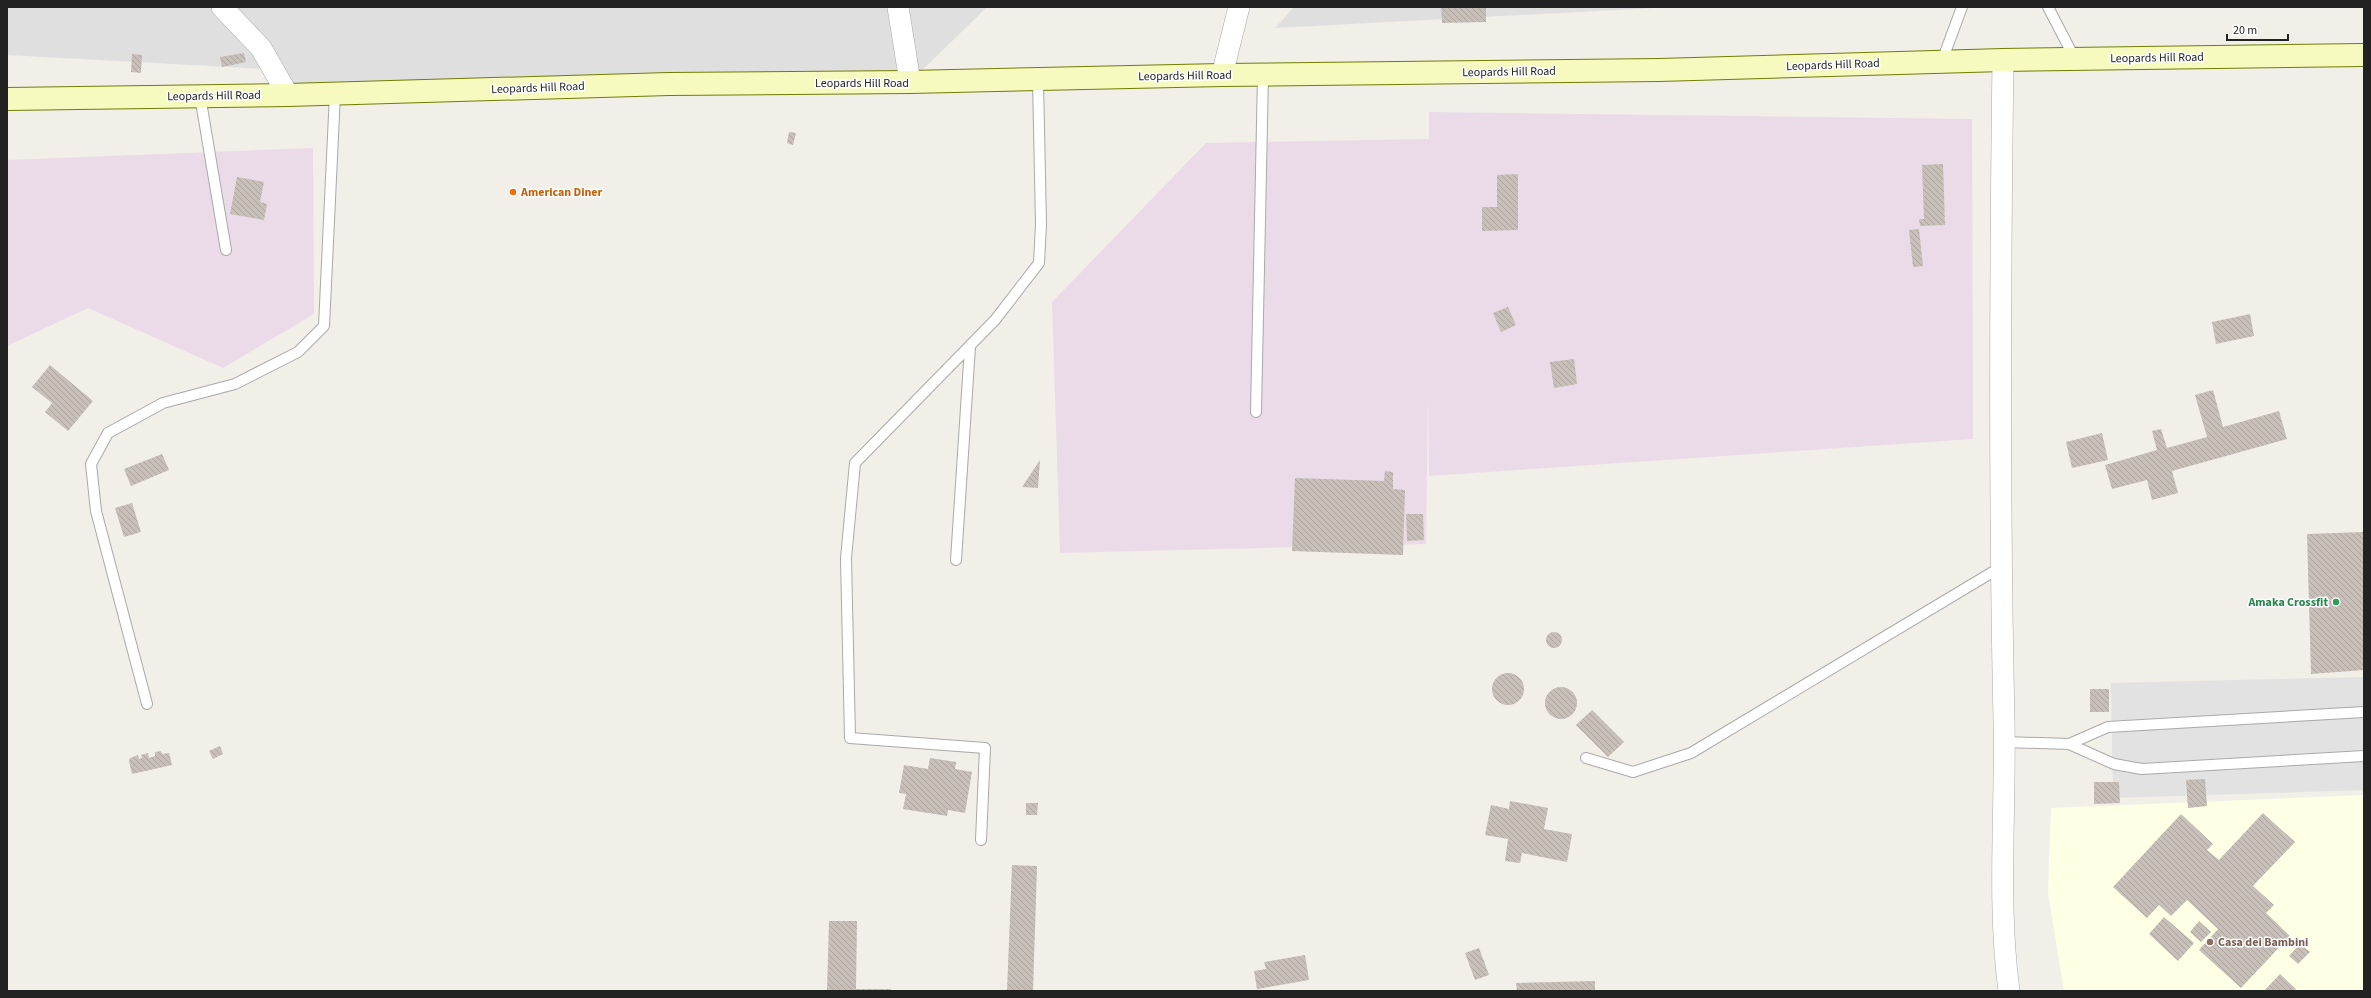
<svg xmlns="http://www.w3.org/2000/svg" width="2371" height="998" viewBox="0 0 2371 998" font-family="'Source Sans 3',sans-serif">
  <defs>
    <pattern id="building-back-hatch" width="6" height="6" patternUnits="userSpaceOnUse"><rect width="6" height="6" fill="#c7bfb8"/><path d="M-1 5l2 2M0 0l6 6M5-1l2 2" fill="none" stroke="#aba49e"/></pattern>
  </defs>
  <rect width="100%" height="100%" fill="#f2efe9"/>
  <!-- residential -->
  <g fill="#e0dfdf">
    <polygon points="7,7 987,7 910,82 288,95 263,69 7,55"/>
    <polygon points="1294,7 1674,7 1275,28"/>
  </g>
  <!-- industrial -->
  <g fill="#ebdbe8">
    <polygon points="1429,112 1972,119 1973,439 1429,476 1428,394 1426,544 1060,553 1052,302 1206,143 1429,139"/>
    <polygon points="313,148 314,314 223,368 88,308 7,346 7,160"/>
  </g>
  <!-- education -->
  <polygon fill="#ffffe5" points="2364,795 2364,991 2064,991 2048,893 2051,808"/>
  <!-- parking -->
  <polygon fill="#e2e2e2" points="2364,677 2364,790 2113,798 2111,683"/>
  <!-- building -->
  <g fill="url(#building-back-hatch)">
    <polygon points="1441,7 1486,7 1486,22 1442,23"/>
    <polygon points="244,53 246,62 222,67 220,57"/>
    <polygon points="132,54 142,55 141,73 131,72"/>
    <polygon points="789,132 796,133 793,145 787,143"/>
    <polygon points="1943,164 1945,225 1920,226 1919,219 1924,219 1922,165"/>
    <polygon points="1518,174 1518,230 1482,231 1482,207 1497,207 1497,175"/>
    <polygon points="237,177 264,182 260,202 267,204 264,220 230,214"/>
    <polygon points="1919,229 1923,266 1913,267 1909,230"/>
    <polygon points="1508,307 1516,325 1501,332 1493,313"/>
    <polygon points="2250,314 2254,336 2216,344 2212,322"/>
    <polygon points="1574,359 1577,384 1554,388 1550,362"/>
    <polygon points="50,365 93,401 68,431 45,412 52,403 32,387"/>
    <polygon points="2213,390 2223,427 2279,411 2287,439 2172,471 2178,493 2152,500 2147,480 2112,489 2105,465 2157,450 2152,431 2161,429 2167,448 2207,437 2195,395"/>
    <polygon points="2102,433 2108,460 2072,468 2066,442"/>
    <polygon points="162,454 169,470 131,486 124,469"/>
    <polygon points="1040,460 1038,488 1022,487"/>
    <polygon points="1385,471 1393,472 1393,489 1405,490 1403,555 1292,551 1295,478 1384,481"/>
    <polygon points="132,503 141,532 124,537 115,508"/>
    <polygon points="1406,514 1423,514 1424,540 1407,541"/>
    <polygon points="2364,532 2364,670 2311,674 2307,534"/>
    <circle cx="1554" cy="640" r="8"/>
    <circle cx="1508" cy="689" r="16"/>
    <circle cx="1561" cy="703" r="16"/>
    <rect x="2090" y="689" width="19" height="23"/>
    <polygon points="1592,710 1624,742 1608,757 1576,725"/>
    <polygon points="220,746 223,754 213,759 209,751"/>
    <polygon points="161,751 162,754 169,753 172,765 132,774 129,761 130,758 138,755 139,759 142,758 141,755 148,753 149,758 155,756 155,752"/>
    <polygon points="930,758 956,762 955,769 972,772 965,813 948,810 947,816 903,809 906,794 899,793 904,765 928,769"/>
    <polygon points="2205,779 2207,806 2188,808 2186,780"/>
    <polygon points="2094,782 2119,782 2120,803 2094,804"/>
    <polygon points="1510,801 1548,808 1544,829 1572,834 1567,862 1522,853 1520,863 1505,861 1508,839 1485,835 1491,805 1509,809"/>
    <polygon points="1026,803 1038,803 1037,815 1026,815"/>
    <polygon points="2263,813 2295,842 2253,886 2274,905 2266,913 2290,936 2241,988 2199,950 2218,929 2187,900 2171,916 2159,905 2147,918 2113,887 2181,814 2213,844 2207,850 2219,860"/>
    <polygon points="1012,865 1037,866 1033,991 1007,991"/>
    <polygon points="2164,917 2194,943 2178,961 2149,934"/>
    <polygon points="829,921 857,921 856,989 891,989 891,991 827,991"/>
    <polygon points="2199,921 2211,932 2201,942 2190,932"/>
    <polygon points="2300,944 2310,952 2298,964 2289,956"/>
    <polygon points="1479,948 1489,975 1475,980 1465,953"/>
    <polygon points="1305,955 1309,980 1257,989 1254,971 1266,969 1264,962"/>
    <polygon points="2280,974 2296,989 2294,991 2264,991"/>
    <polygon points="1595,981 1595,991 1517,991 1516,983"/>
  </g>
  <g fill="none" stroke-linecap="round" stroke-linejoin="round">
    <defs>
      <g id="lane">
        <polyline points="2048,7 2075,59"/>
        <polyline points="1942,61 1962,7"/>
        <polyline points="200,96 226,250"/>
        <polyline points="1256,412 1263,75"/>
        <polyline points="956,560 970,347"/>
        <polyline points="147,704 96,511 91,464 108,433 163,403 235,384 298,352 324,326 335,94"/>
        <polyline points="2004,742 2069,744 2108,727 2364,712"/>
        <polyline points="2069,744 2114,764 2142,769 2364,756"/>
        <polyline points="1586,758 1633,772 1691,753 2001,567"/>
        <polyline points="981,840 985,748 850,738 846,558 855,463 995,320 1039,263 1041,224 1038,80"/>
      </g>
      <g id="street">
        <polyline points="222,7 261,48 288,95"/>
        <polyline points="898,7 910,82"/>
        <path d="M 2003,60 C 2000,280 1999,500 2004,720 C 2006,810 1997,901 2009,991"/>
        <polyline points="1222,75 1239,7"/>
      </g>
      <polyline id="secondary" points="7,99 288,95 669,84 910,82 1222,75 1659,70 2003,60 2364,55"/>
    </defs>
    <!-- lane casing -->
    <use href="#lane" stroke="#a9a9a9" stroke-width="12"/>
    <!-- street casing -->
    <use href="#street" stroke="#a9a9a9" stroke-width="22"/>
    <!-- secondary casing -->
    <use href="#secondary" stroke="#707d05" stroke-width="24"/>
    <!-- lane -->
    <use href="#lane" stroke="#fff" stroke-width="10"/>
    <!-- street -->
    <use href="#street" stroke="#fff" stroke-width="21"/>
    <!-- secondary -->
    <use href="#secondary" stroke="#f7fabf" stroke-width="22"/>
  </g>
  <!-- markers -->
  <circle fill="#e8710a" stroke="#fff" stroke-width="1.5" cx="513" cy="192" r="4"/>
  <circle fill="#2e9e5b" stroke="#fff" stroke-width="1.5" cx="2336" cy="602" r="4"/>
  <circle fill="#8d6e63" stroke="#fff" stroke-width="1.5" cx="2210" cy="942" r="4"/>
  <g text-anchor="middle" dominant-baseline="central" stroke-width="3" stroke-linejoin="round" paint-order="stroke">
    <!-- street labels -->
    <g font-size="12" fill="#222" stroke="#fff">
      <text transform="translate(2157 58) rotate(-1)">Leopards Hill Road</text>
      <text transform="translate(1833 65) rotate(-2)">Leopards Hill Road</text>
      <text transform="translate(1509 72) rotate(-1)">Leopards Hill Road</text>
      <text transform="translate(1185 76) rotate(-1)">Leopards Hill Road</text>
      <text x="862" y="83">Leopards Hill Road</text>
      <text transform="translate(538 88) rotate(-2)">Leopards Hill Road</text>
      <text transform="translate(214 96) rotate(-1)">Leopards Hill Road</text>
    </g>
    <!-- food labels -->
    <g font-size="12" font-weight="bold" fill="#c56008" stroke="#fff" text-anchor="start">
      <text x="521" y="192">American Diner</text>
    </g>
    <!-- leisure labels -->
    <g font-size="12" font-weight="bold" fill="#27864d" stroke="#fff" text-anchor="end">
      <text x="2328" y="602">Amaka Crossfit</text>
    </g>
    <!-- education labels -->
    <g font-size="12" font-weight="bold" fill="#785e54" stroke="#fff" text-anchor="start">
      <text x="2218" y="942">Casa dei Bambini</text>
    </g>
  </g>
  <!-- border -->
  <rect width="2371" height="998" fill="none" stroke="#222222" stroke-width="16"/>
  <!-- scale -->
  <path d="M2227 34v6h61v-6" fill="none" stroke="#222222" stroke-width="2"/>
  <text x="2233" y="34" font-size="12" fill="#222222" stroke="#ffffff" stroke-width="3" paint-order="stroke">20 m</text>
</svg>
